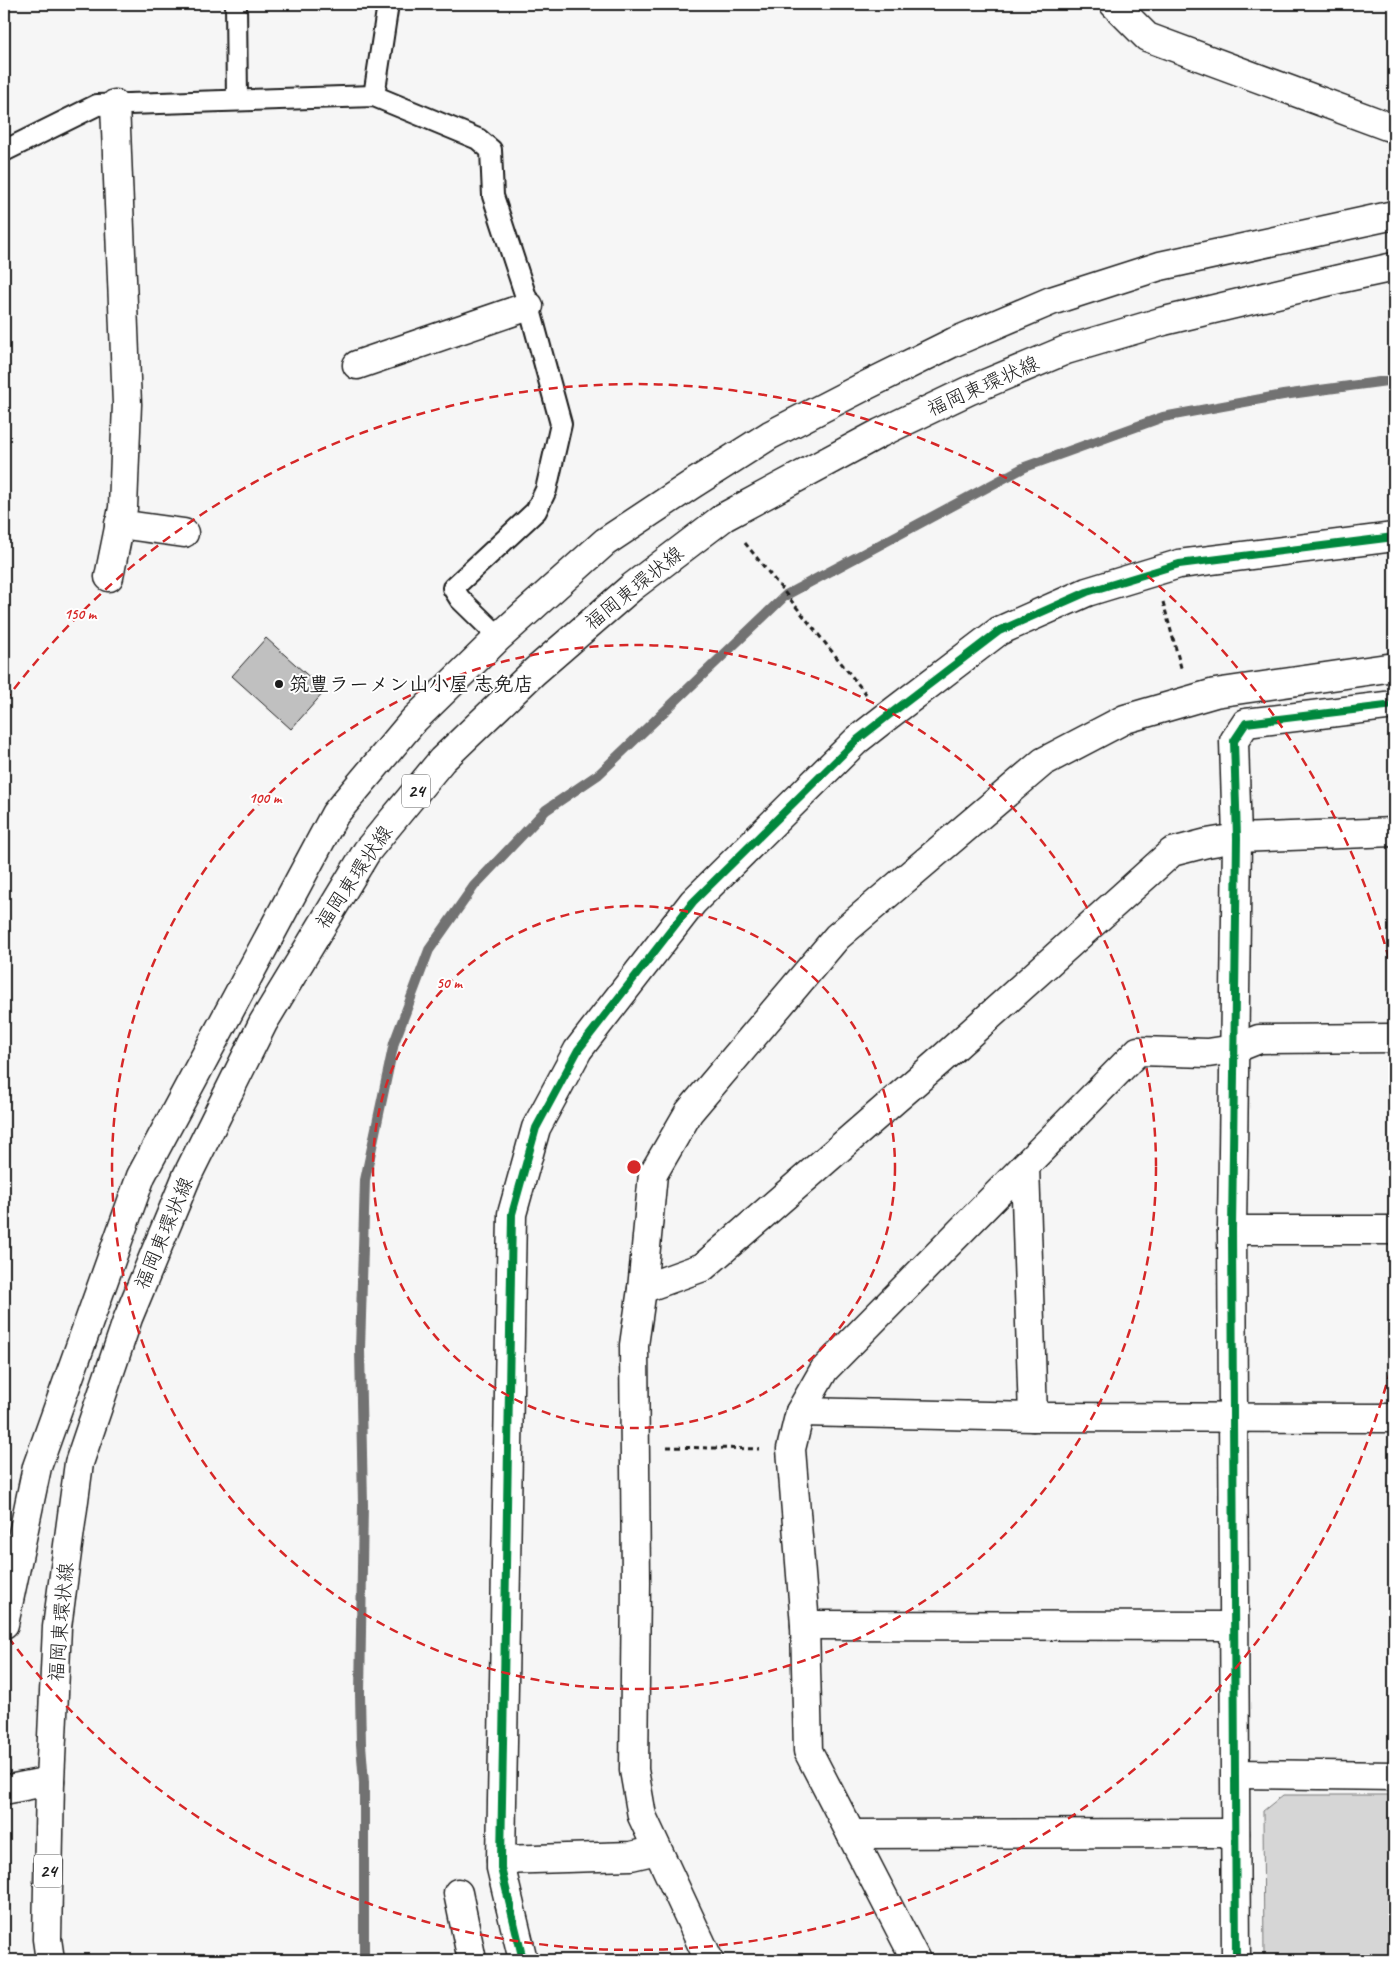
<svg xmlns="http://www.w3.org/2000/svg" width="1398" height="1964" viewBox="0 0 1398 1964" font-family="Caveat,'Klee One',sans-serif">
  <rect width="100%" height="100%" fill="#f6f6f6"/>
  <filter id="ink" filterUnits="userSpaceOnUse"><feTurbulence type="fractalNoise" baseFrequency=".02" numOctaves="2"/><feDisplacementMap in="SourceGraphic" scale="10" xChannelSelector="R" yChannelSelector="G"/><feConvolveMatrix kernelMatrix="1 2 1 2 8 2 1 2 1" color-interpolation-filters="sRGB"/></filter>
  <g filter="url(#ink)">
    <!-- green -->
    <polygon fill="#d6d6d6" stroke="#797979" points="1283,1795 1394,1795 1394,1960 1264,1960 1263,1811"/>
    <g fill="none" stroke-linecap="round" stroke-linejoin="round">
      <!-- stream -->
      <polyline stroke="#727272" stroke-width="10" points="364,1960 364,1783 361,1744 360,1694 363,1505 360,1350 365,1180 394,1043 429,950 474,886 546,810 599,774 786,595 1025,467 1163,417 1283,395 1394,380"/>
    </g>
    <!-- building -->
    <polygon fill="#c0c0c0" stroke="#1c1c1c" points="266,638 325,691 291,729 232,676"/>
    <g fill="none" stroke-linecap="round" stroke-linejoin="round">
      <defs>
        <g id="service">
          <polyline points="236,4 237,100"/>
          <polyline points="374,96 388,4"/>
          <polyline points="4,151 97,105 374,96 478,139 491,150 493,196 529,306 561,424 546,490 536,511 453,588 460,599 499,637"/>
        </g>
        <g id="minor">
          <polyline points="1114,4 1147,37 1387,126 1394,128"/>
          <polyline points="357,365 529,306"/>
          <polyline points="119,524 184,533"/>
          <polyline points="109,577 123,508 127,404 115,104"/>
          <polyline points="1025,1166 1033,1417"/>
          <polyline points="1232,1230 1394,1230"/>
          <polyline points="642,1289 703,1267 943,1058 1172,852 1207,843 1237,838 1394,832"/>
          <polyline points="800,1412 1033,1417 1394,1418"/>
          <polyline points="805,1625 1233,1626"/>
          <polyline points="1236,1774 1394,1776"/>
          <polyline points="851,1834 1235,1833"/>
          <polyline points="501,1860 631,1856 657,1850"/>
          <polyline points="458,1893 472,1960"/>
          <polyline points="523,1960 501,1868 501,1860 512,1214 536,1128 578,1050 693,902 857,740 885,718 999,631 1087,592 1179,564 1394,537"/>
          <polyline points="709,1960 642,1816 634,1770 636,1582 634,1345 642,1289 653,1174 689,1112 837,937 1043,762 1125,719 1215,693 1394,667"/>
          <polyline points="916,1960 808,1751 805,1625 791,1449 800,1412 824,1370 1138,1051 1208,1053 1234,1049 1259,1039 1394,1038"/>
          <polyline points="1236,1960 1232,1230 1237,838 1234,741 1246,723 1394,705"/>
        </g>
        <polyline id="tertiary" points="4,1790 50,1781"/>
        <g id="primary">
          <polyline points="4,1624 37,1467 141,1176 335,814 414,720 499,637 605,542 691,485 770,435 863,387 954,342 1051,301 1160,266 1394,215"/>
          <polyline points="50,1960 47,1939 50,1781 57,1627 79,1463 128,1318 187,1176 263,1023 367,851 442,760 534,672 632,587 724,517 880,433 968,391 1066,350 1164,321 1339,279 1394,267"/>
        </g>
      </defs>
      <!-- service casing -->
      <use href="#service" stroke="#1c1c1c" stroke-width="24"/>
      <!-- minor casing -->
      <use href="#minor" stroke="#1c1c1c" stroke-width="31"/>
      <!-- tertiary casing -->
      <use href="#tertiary" stroke="#1c1c1c" stroke-width="31"/>
      <!-- primary casing -->
      <use href="#primary" stroke="#1c1c1c" stroke-width="31"/>
      <!-- path -->
      <g stroke="#1c1c1c" stroke-width="3" stroke-dasharray="5 4" stroke-linecap="butt">
        <polyline points="745,543 866,694"/>
        <polyline points="1163,602 1182,671"/>
        <polyline points="667,1447 759,1449"/>
      </g>
      <!-- service -->
      <use href="#service" stroke="#fff" stroke-width="20"/>
      <!-- minor -->
      <use href="#minor" stroke="#fff" stroke-width="28"/>
      <!-- tertiary -->
      <use href="#tertiary" stroke="#fff" stroke-width="28"/>
      <!-- primary -->
      <use href="#primary" stroke="#fff" stroke-width="28"/>
      <defs>
        <g id="cycleway">
          <polyline points="523,1960 501,1868 501,1860 512,1214 536,1128 578,1050 693,902 857,740 885,718 999,631 1087,592 1179,564 1394,537"/>
          <polyline points="1236,1960 1232,1230 1237,838 1234,741 1246,723 1394,705"/>
        </g>
      </defs>
      <!-- cycleway casing -->
      <use href="#cycleway" stroke="#fff" stroke-width="11"/>
      <!-- cycleway -->
      <use href="#cycleway" stroke="#00873e" stroke-width="8"/>
    </g>
  </g>
  <!-- distance rings -->
  <g fill="none" stroke="#d62828" stroke-width="2.5" stroke-dasharray="9 6">
    <circle cx="634" cy="1167" r="261"/>
    <circle cx="634" cy="1167" r="522"/>
    <path d="M1394 1356A783 783 0 0 1 5 1633M5 701A783 783 0 0 1 1394 978"/>
  </g>
  <!-- markers -->
  <circle fill="#1c1c1c" stroke="#fff" stroke-width="2" cx="279" cy="684" r="5"/>
  <g text-anchor="middle" dominant-baseline="central" stroke-width="4" stroke-linejoin="round" paint-order="stroke">
    <!-- shield labels -->
    <g fill="#fff" stroke="#606060" stroke-width="1">
      <rect x="402" y="774.5" width="28" height="33" rx="4"/>
      <rect x="34" y="1854.5" width="28" height="33" rx="4"/>
    </g>
    <g font-size="19" font-weight="bold" fill="#1c1c1c">
      <text x="416" y="791">24</text>
      <text x="48" y="1871">24</text>
    </g>
    <!-- street labels -->
    <g font-size="20" fill="#1c1c1c" stroke="#fff">
      <text transform="translate(983 386) rotate(-24)">福岡東環状線</text>
      <text transform="translate(634 588) rotate(-39)">福岡東環状線</text>
      <text transform="translate(354 877) rotate(-56)">福岡東環状線</text>
      <text transform="translate(164 1233) rotate(-67)">福岡東環状線</text>
      <text transform="translate(61 1622) rotate(-85)">福岡東環状線</text>
    </g>
    <!-- poi labels -->
    <g font-size="20" font-weight="bold" fill="#1c1c1c" stroke="#fff" text-anchor="start">
      <text x="289" y="684">筑豊ラーメン山小屋 志免店</text>
    </g>
  </g>
  <circle cx="634" cy="1167" r="8" fill="#d62828" stroke="#fff" stroke-width="2.5"/>
  <g font-size="15" text-anchor="middle" font-weight="bold" fill="#d62828" stroke="#fff" stroke-width="4" stroke-linejoin="round" paint-order="stroke">
    <text x="80" y="619">150 m</text>
    <text x="265" y="803">100 m</text>
    <text x="449" y="988">50 m</text>
  </g>
  <!-- margin -->
  <rect width="1398" height="1964" fill="none" stroke="#fff" stroke-width="20"/>
  <rect x="10" y="10" width="1378" height="1944" fill="none" stroke="#1c1c1c" stroke-width="2" filter="url(#ink)"/>
</svg>
